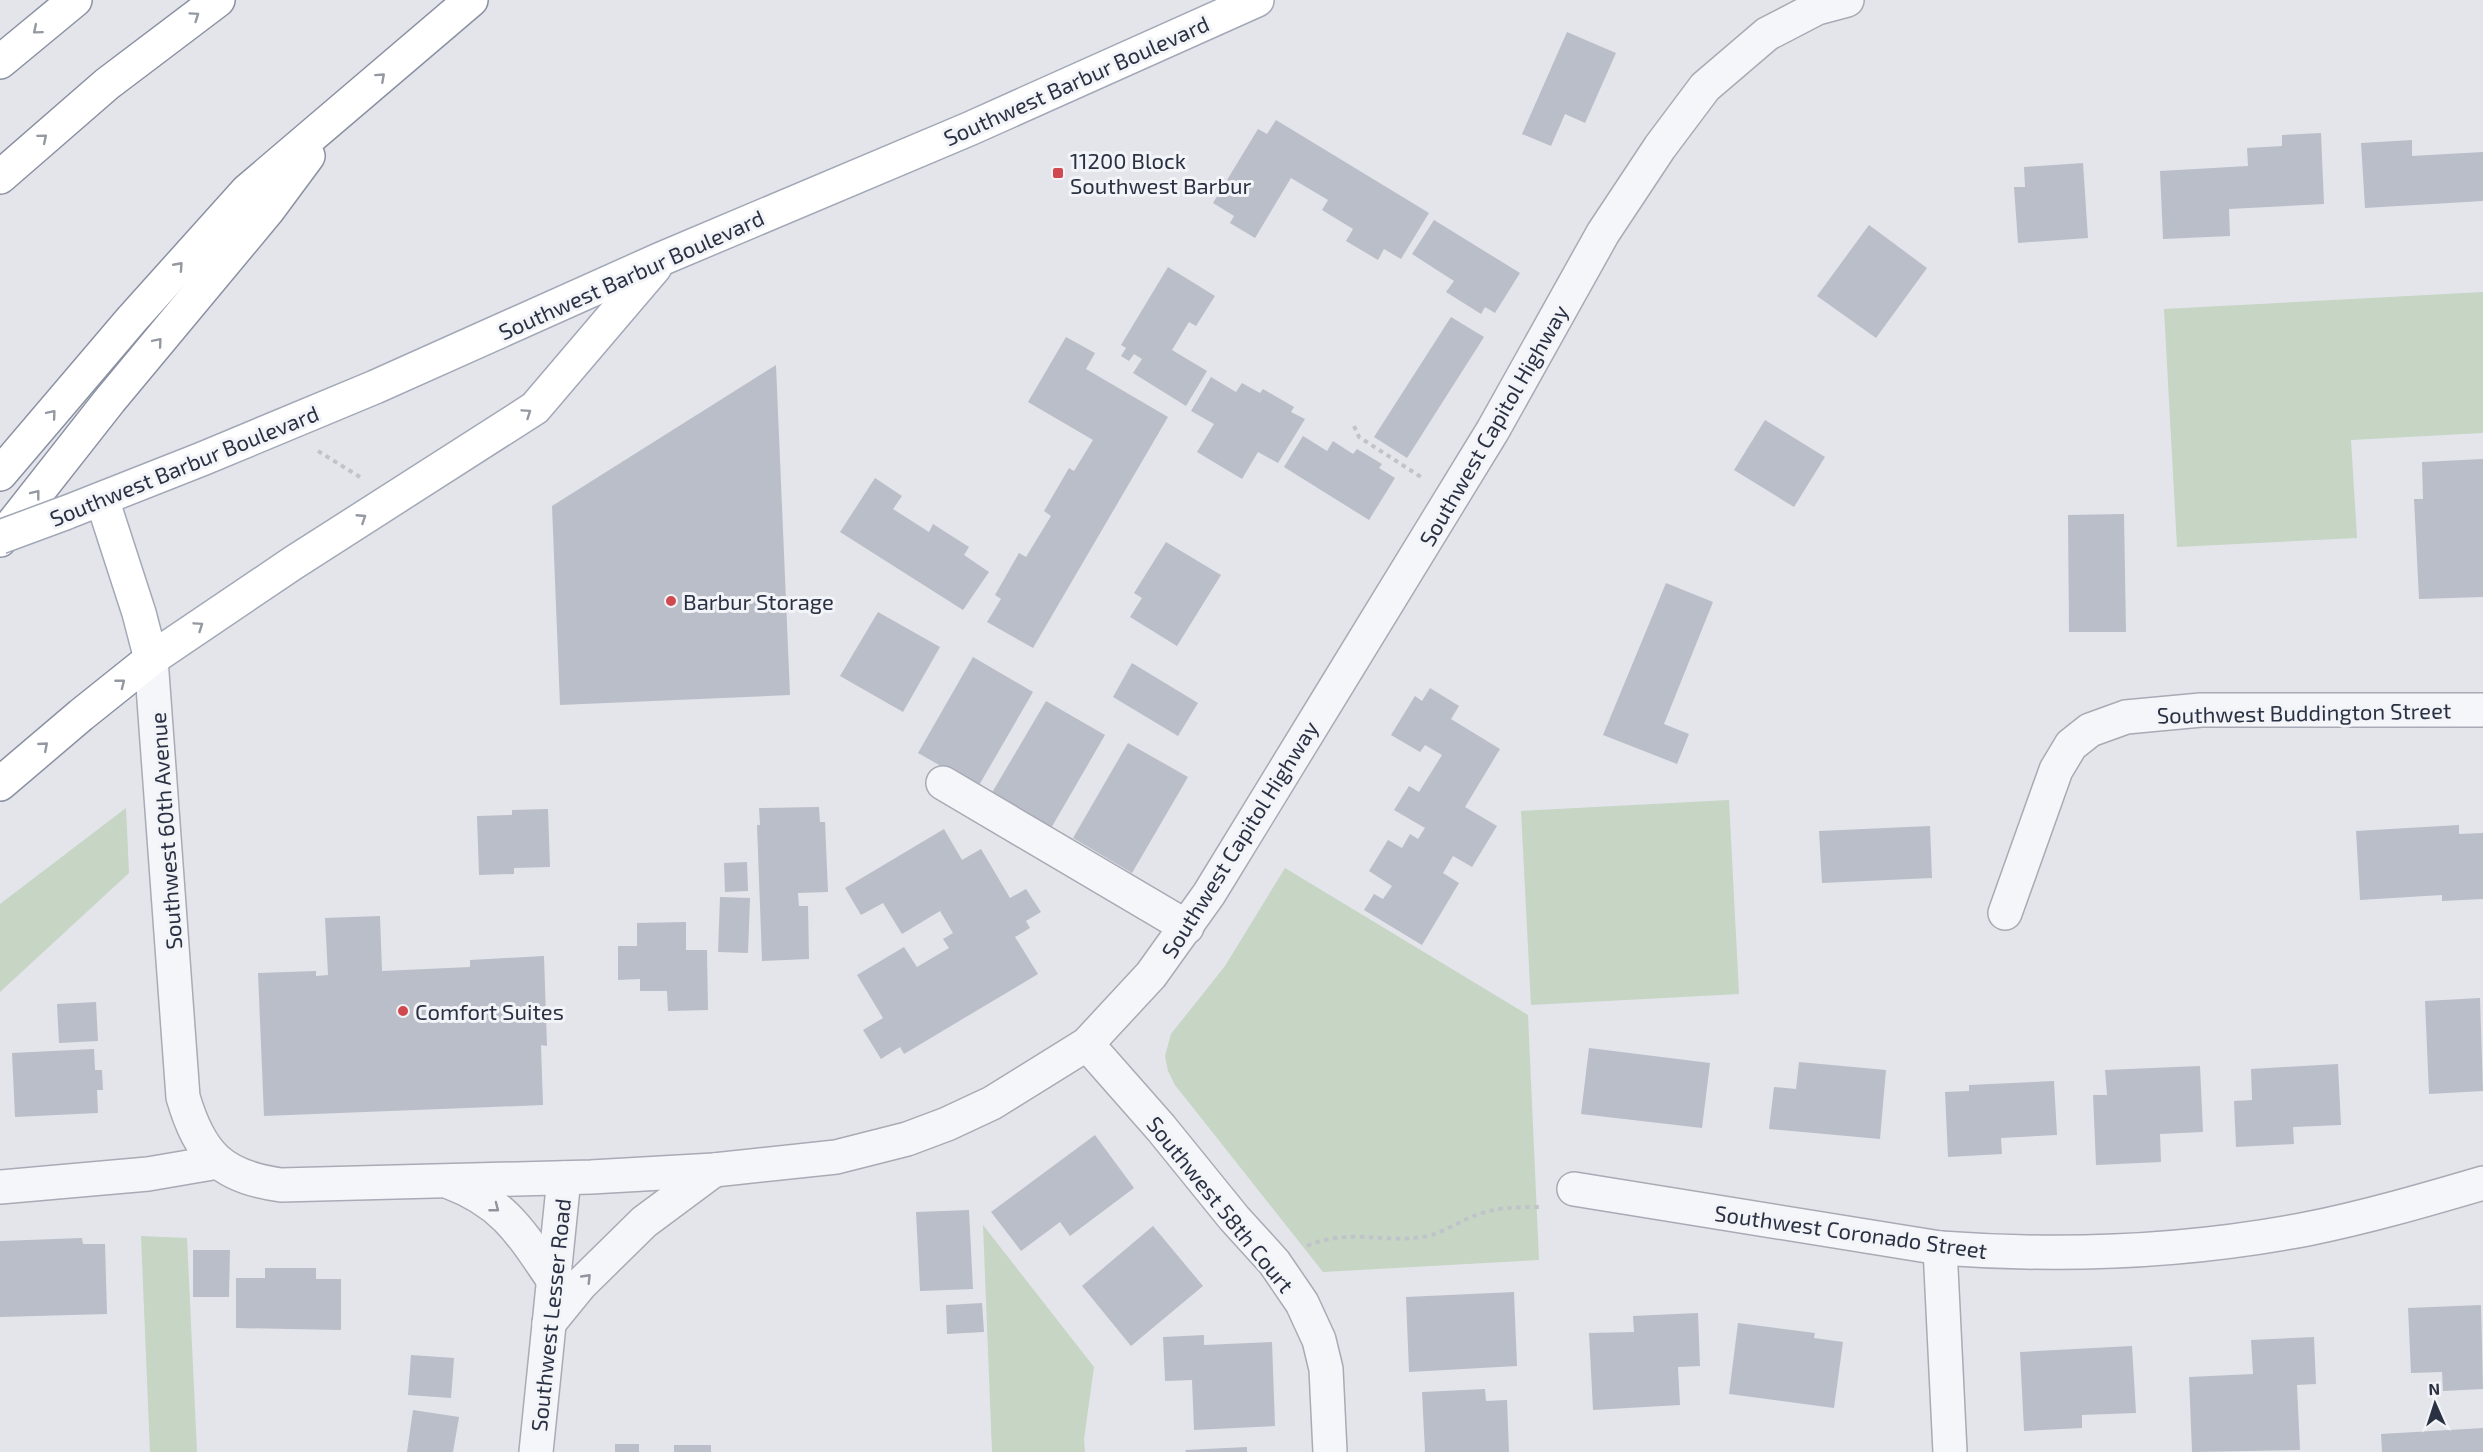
<svg xmlns="http://www.w3.org/2000/svg" width="2483" height="1452" viewBox="0 0 2483 1452" font-family="'Exo 2',sans-serif">
  <rect width="100%" height="100%" fill="#e3e5eb"/>
  <!-- green -->
  <g fill="#c6d5c4">
    <polygon points="2483,292 2483,433 2351,440 2357,538 2177,547 2164,309"/>
    <polygon points="1729,800 1739,994 1531,1005 1521,811"/>
    <polygon points="126,808 129,873 0,992 0,904"/>
    <polygon points="1285,868 1528,1015 1539,1260 1323,1272 1175,1085 1168,1071 1165,1056 1171,1034 1225,966"/>
    <polygon points="983,1225 1094,1367 1084,1439 1085,1452 992,1452"/>
    <polygon points="141,1236 187,1238 197,1452 150,1452"/>
  </g>
  <!-- building -->
  <g fill="#babec8">
    <polygon points="1567,32 1616,53 1585,123 1565,114 1551,146 1522,134"/>
    <polygon points="1276,120 1429,213 1401,259 1384,249 1378,260 1346,241 1353,229 1322,210 1328,200 1291,178 1255,238 1230,223 1234,216 1213,203 1258,129 1267,134"/>
    <polygon points="2321,133 2324,204 2229,209 2230,236 2163,239 2160,171 2248,166 2247,148 2282,146 2282,135"/>
    <polygon points="2412,140 2412,156 2483,152 2483,201 2365,208 2361,143"/>
    <polygon points="2083,163 2088,238 2018,243 2014,187 2025,187 2024,167"/>
    <polygon points="1434,220 1520,273 1495,313 1485,307 1481,314 1446,292 1454,281 1412,254"/>
    <polygon points="1869,225 1927,268 1876,338 1817,296"/>
    <polygon points="1168,267 1215,296 1196,326 1189,322 1172,350 1207,371 1186,406 1133,373 1142,359 1134,354 1129,361 1121,356 1126,348 1121,345"/>
    <polygon points="1451,317 1484,337 1407,458 1374,437"/>
    <polygon points="1066,337 1095,353 1086,369 1168,417 1033,648 987,622 1001,599 995,595 1019,553 1026,557 1051,516 1044,511 1069,468 1074,471 1093,440 1028,402"/>
    <polygon points="776,365 790,695 560,705 552,506"/>
    <polygon points="1211,377 1236,392 1242,383 1260,393 1263,389 1294,407 1291,412 1305,419 1278,463 1258,452 1242,479 1197,452 1214,424 1191,411"/>
    <polygon points="1765,420 1825,457 1794,507 1734,470"/>
    <polygon points="1303,436 1327,451 1333,441 1353,454 1357,449 1382,464 1379,468 1395,478 1369,520 1284,467"/>
    <polygon points="2483,459 2483,597 2419,599 2414,499 2423,499 2422,462"/>
    <polygon points="875,478 902,496 893,509 929,532 933,524 969,547 964,555 989,572 963,610 840,532"/>
    <polygon points="2124,514 2126,632 2069,632 2068,515"/>
    <polygon points="1166,542 1221,575 1177,646 1130,617 1142,598 1134,593"/>
    <polygon points="1666,583 1713,602 1664,724 1689,734 1677,764 1603,735"/>
    <polygon points="878,612 940,647 903,712 840,676"/>
    <polygon points="973,657 1033,692 978,787 918,753"/>
    <polygon points="1132,663 1198,703 1178,736 1113,697"/>
    <polygon points="1430,688 1459,706 1451,719 1500,749 1465,807 1497,826 1472,867 1453,856 1443,873 1459,883 1422,945 1364,910 1374,894 1383,899 1392,886 1369,871 1388,840 1402,848 1410,834 1418,839 1425,828 1394,810 1409,786 1419,792 1442,755 1425,745 1420,752 1391,735 1415,696 1422,701"/>
    <polygon points="1046,701 1105,735 1050,830 990,796"/>
    <polygon points="1128,743 1188,777 1132,873 1073,838"/>
    <polygon points="819,807 820,822 825,822 828,892 798,893 799,906 808,906 809,959 762,961 757,825 760,825 759,808"/>
    <polygon points="548,809 550,867 514,868 514,874 479,875 477,816 512,815 512,810"/>
    <polygon points="2459,825 2459,834 2483,833 2483,899 2442,901 2442,895 2360,900 2356,831"/>
    <polygon points="1930,826 1932,878 1822,883 1819,831"/>
    <polygon points="944,829 962,860 981,849 1010,898 1026,889 1041,912 1026,921 1030,928 1015,937 1038,974 904,1054 900,1047 881,1059 863,1030 883,1018 857,975 904,947 917,967 949,948 943,939 953,933 940,911 902,934 883,903 861,915 845,888"/>
    <polygon points="747,862 748,891 725,892 724,863"/>
    <polygon points="720,897 750,898 748,953 718,952"/>
    <polygon points="380,916 382,971 470,967 470,960 544,956 547,1046 541,1045 543,1105 264,1116 258,973 316,971 316,976 328,975 325,918"/>
    <polygon points="686,922 686,950 707,950 708,1010 668,1011 667,991 640,991 640,979 618,980 618,946 637,946 637,923"/>
    <polygon points="2480,998 2483,1091 2429,1094 2425,1001"/>
    <polygon points="96,1002 98,1041 59,1043 57,1004"/>
    <polygon points="1589,1048 1710,1063 1702,1128 1581,1114"/>
    <polygon points="94,1049 95,1070 102,1070 103,1090 97,1090 98,1113 15,1117 12,1053"/>
    <polygon points="1799,1062 1886,1070 1880,1139 1769,1129 1774,1087 1796,1089"/>
    <polygon points="2338,1064 2341,1125 2293,1127 2294,1144 2236,1147 2234,1101 2252,1100 2251,1069"/>
    <polygon points="2200,1066 2203,1132 2160,1134 2161,1162 2096,1165 2093,1095 2107,1095 2105,1070"/>
    <polygon points="2054,1081 2057,1135 2001,1138 2002,1154 1948,1157 1945,1092 1969,1091 1969,1085"/>
    <polygon points="1095,1135 1134,1188 1070,1236 1060,1222 1021,1251 991,1212"/>
    <polygon points="969,1210 973,1289 920,1291 916,1212"/>
    <polygon points="1153,1226 1203,1286 1131,1346 1082,1286"/>
    <polygon points="82,1238 83,1244 105,1244 107,1314 0,1317 0,1241"/>
    <polygon points="193,1250 230,1250 229,1297 193,1297"/>
    <polygon points="265,1268 316,1268 316,1279 341,1279 341,1330 236,1328 236,1278 265,1278"/>
    <polygon points="1514,1292 1517,1366 1409,1372 1406,1297"/>
    <polygon points="982,1303 984,1332 947,1334 946,1305"/>
    <polygon points="2481,1305 2483,1389 2443,1391 2442,1372 2411,1373 2408,1308"/>
    <polygon points="1698,1313 1700,1366 1678,1367 1680,1405 1593,1410 1589,1333 1634,1332 1633,1316"/>
    <polygon points="1738,1323 1815,1333 1814,1338 1843,1342 1834,1408 1729,1394"/>
    <polygon points="1204,1335 1204,1345 1272,1342 1275,1426 1194,1430 1192,1380 1165,1381 1163,1337"/>
    <polygon points="2314,1337 2316,1384 2297,1385 2300,1450 2192,1452 2189,1377 2253,1374 2251,1340"/>
    <polygon points="2132,1346 2136,1413 2082,1415 2082,1428 2024,1431 2020,1352"/>
    <polygon points="411,1355 454,1358 451,1398 408,1395"/>
    <polygon points="1485,1389 1486,1401 1507,1400 1509,1452 1425,1452 1422,1392"/>
    <polygon points="413,1410 459,1417 453,1452 407,1452"/>
    <polygon points="2483,1428 2483,1452 2382,1452 2381,1434"/>
    <rect x="615" y="1444" width="24" height="8"/>
    <rect x="674" y="1445" width="37" height="7"/>
    <polygon points="1247,1447 1247,1452 1186,1452 1185,1450"/>
  </g>
  <g fill="none" stroke-linecap="round" stroke-linejoin="round">
    <defs>
      <g id="minor">
        <path d="M 151,659 L 183,1097 C 200,1155 222,1177 281,1185 L 591,1177 L 714,1170 L 836,1157 L 907,1139 L 947,1124 L 992,1103 L 1087,1044 L 1151,975 L 1209,894 L 1493,430 L 1603,233 L 1660,147 L 1705,87 L 1767,34 L 1817,8 L 1847,0"/>
        <polyline points="943,783 1187,927"/>
        <polyline points="2005,913 2056,770 2071,745 2090,730 2126,717 2201,710 2483,710"/>
        <polyline points="1087,1044 1161,1128 1234,1218 1274,1262 1302,1303 1319,1340 1326,1369 1330,1452"/>
        <path d="M 449,1182 C 505,1203 522,1234 554,1281"/>
        <polyline points="0,1187 148,1174 218,1162"/>
        <path d="M 1574,1189 L 1940,1248 C 2062,1257 2187,1252 2307,1229 C 2367,1217 2425,1200 2483,1183"/>
        <polyline points="1940,1248 1950,1452"/>
        <polyline points="549,1323 580,1285 644,1222 714,1170"/>
        <polyline points="536,1452 564,1178"/>
      </g>
      <g id="major">
        <polyline points="102,499 139,613 151,659 293,563 535,408 655,267"/>
        <polyline points="65,513 202,459 375,387 661,259 969,129 1257,0"/>
      </g>
      <g id="highway">
        <polyline points="0,62 75,0"/>
        <polyline points="0,177 107,84 218,0"/>
        <polyline points="0,474 132,319 247,191 471,0"/>
        <polyline points="0,540 110,400 268,210 308,156"/>
        <polyline points="0,784 81,715 151,659"/>
      </g>
    </defs>
    <!-- minor casing -->
    <use href="#minor" stroke="#a8abb5" stroke-width="36"/>
    <!-- major casing -->
    <use href="#major" stroke="#a2a8b7" stroke-width="36"/>
    <!-- highway casing -->
    <use href="#highway" stroke="#8a91a2" stroke-width="36"/>
    <!-- path -->
    <g stroke="#c0c3ca" stroke-width="4" stroke-dasharray="4.5 4.5" stroke-linecap="butt">
      <polyline points="1354,426 1359,437 1421,477"/>
      <polyline points="318,451 360,477"/>
      <path d="M 1307,1246 C 1347,1228 1381,1243 1422,1237 C 1444,1234 1461,1219 1482,1213 C 1501,1207 1521,1207 1541,1207"/>
    </g>
    <!-- minor -->
    <use href="#minor" stroke="#f5f6f9" stroke-width="33"/>
    <!-- major -->
    <use href="#major" stroke="#fff" stroke-width="33"/>
    <!-- highway -->
    <use href="#highway" stroke="#fff" stroke-width="33"/>
    <defs>
      <polyline id="major-bridge" points="0,537 65,513"/>
    </defs>
    <!-- major-bridge casing -->
    <use href="#major-bridge" stroke="#a2a8b7" stroke-width="36" stroke-linecap="butt"/>
    <!-- major-bridge -->
    <use href="#major-bridge" stroke="#fff" stroke-width="33"/>
  </g>
  <!-- one-way arrows -->
  <defs><path id="oneway-chevron" d="M-2-3.5L2.5 0L-2 3.5" fill="none" stroke-width="1.6" stroke-linecap="round" stroke-linejoin="round" transform="scale(1.5)"/></defs>
  <g stroke="#9498a1">
    <use href="#oneway-chevron" transform="translate(195 16) rotate(-35)"/>
    <use href="#oneway-chevron" transform="translate(37 30) rotate(140)"/>
    <use href="#oneway-chevron" transform="translate(381 77) rotate(-42)"/>
    <use href="#oneway-chevron" transform="translate(43 138) rotate(-40)"/>
    <use href="#oneway-chevron" transform="translate(179 266) rotate(-48)"/>
    <use href="#oneway-chevron" transform="translate(158 342) rotate(-50)"/>
    <use href="#oneway-chevron" transform="translate(527 413) rotate(-34)"/>
    <use href="#oneway-chevron" transform="translate(52 414) rotate(-50)"/>
    <use href="#oneway-chevron" transform="translate(36 494) rotate(-52)"/>
    <use href="#oneway-chevron" transform="translate(362 518) rotate(-33)"/>
    <use href="#oneway-chevron" transform="translate(199 626) rotate(-34)"/>
    <use href="#oneway-chevron" transform="translate(121 683) rotate(-38)"/>
    <use href="#oneway-chevron" transform="translate(44 746) rotate(-41)"/>
  </g>
  <g stroke="#90949e">
    <use href="#oneway-chevron" transform="translate(495 1208) rotate(38)"/>
    <use href="#oneway-chevron" transform="translate(587 1278) rotate(-46)"/>
  </g>
  <!-- markers -->
  <g fill="#cf494f" stroke="#f2f4f8" stroke-width="2">
    <rect x="1052" y="167" width="12" height="12" rx="3"/>
    <circle cx="671" cy="601" r="6"/>
    <circle cx="403" cy="1011" r="6"/>
  </g>
  <g text-anchor="middle" dominant-baseline="central" stroke-width="6" stroke-linejoin="round" paint-order="stroke">
    <!-- street labels -->
    <g font-size="22" fill="#2a3143" stroke="#f2f4f8">
      <text transform="translate(1076 80) rotate(-24)">Southwest Barbur Boulevard</text>
      <text transform="translate(631 274) rotate(-24)">Southwest Barbur Boulevard</text>
      <text transform="translate(1493 425) rotate(-60)">Southwest Capitol Highway</text>
      <text transform="translate(184 465) rotate(-22)">Southwest Barbur Boulevard</text>
      <text transform="translate(2304 712) rotate(-1)">Southwest Buddington Street</text>
      <text transform="translate(165 831) rotate(-94)">Southwest 60th Avenue</text>
      <text transform="translate(1239 839) rotate(-58)">Southwest Capitol Highway</text>
      <text transform="translate(1221 1204) rotate(51)">Southwest 58th Court</text>
      <text transform="translate(1851 1231) rotate(8)">Southwest Coronado Street</text>
      <text transform="translate(550 1315) rotate(-84)">Southwest Lesser Road</text>
    </g>
    <!-- poi labels -->
    <g font-size="22" fill="#2a3143" stroke="#f2f4f8" text-anchor="start">
      <text x="1070" y="160">11200 Block<tspan x="1070" dy="25">Southwest Barbur</tspan></text>
      <text x="683" y="601">Barbur Storage</text>
      <text x="415" y="1011">Comfort Suites</text>
    </g>
  </g>
  <!-- north arrow -->
  <g transform="translate(2435 1404) rotate(357)" stroke="#f2f4f8" stroke-width="4.5" paint-order="stroke">
  <path d="M0-4.5L10 22L0 15L-10 22Z" fill="#2a3143"/>
  <text y="-9" font-size="16" font-weight="bold" text-anchor="middle" fill="#2a3143">N</text>
  </g>
</svg>
